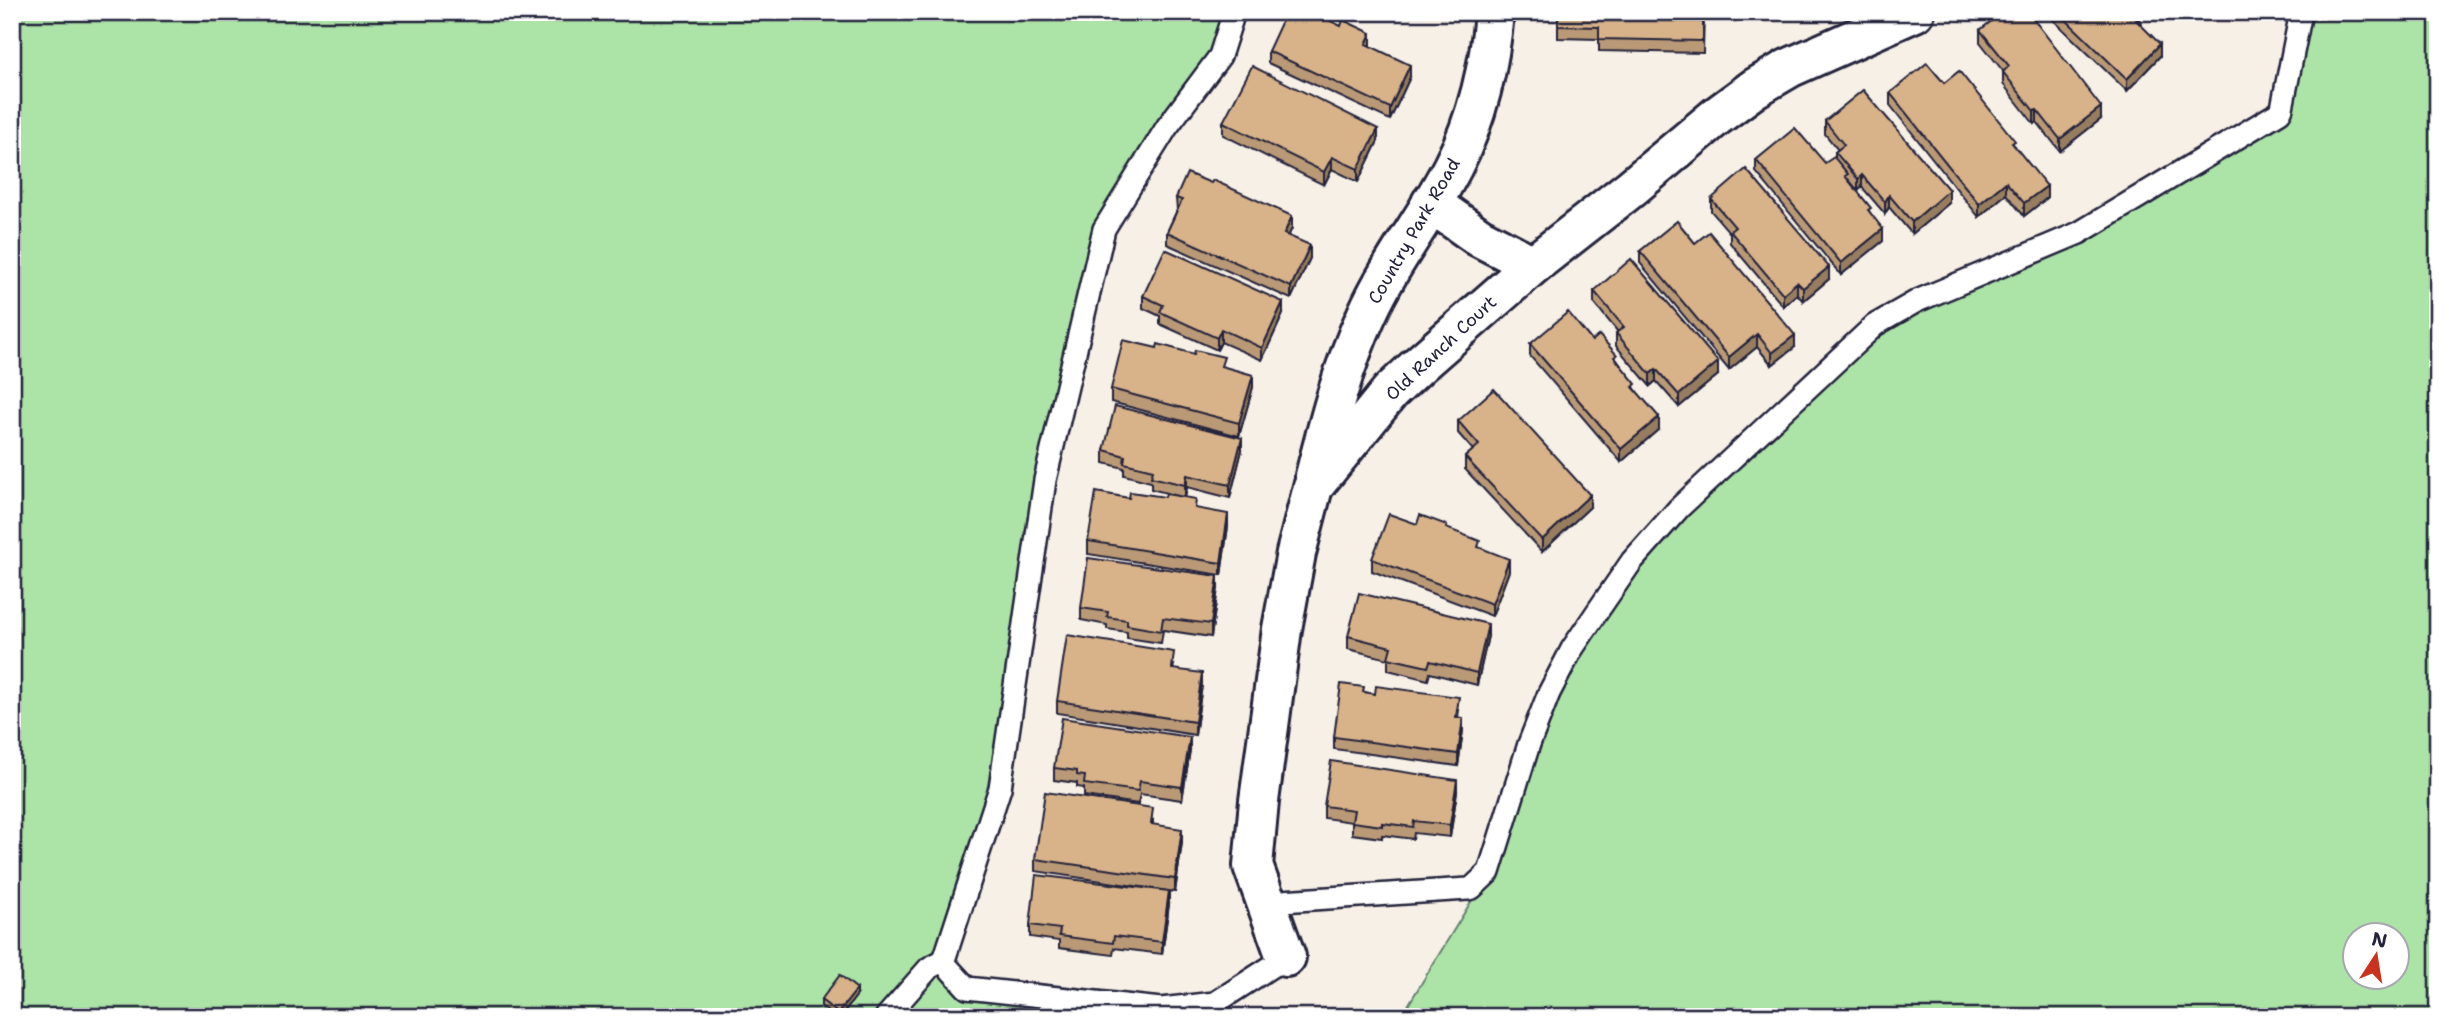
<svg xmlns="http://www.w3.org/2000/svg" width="2450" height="1029" viewBox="0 0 2450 1029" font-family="'Shantell Sans',sans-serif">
  <rect width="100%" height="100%" fill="#f7f0e7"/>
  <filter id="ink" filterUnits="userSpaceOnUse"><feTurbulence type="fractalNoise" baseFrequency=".0143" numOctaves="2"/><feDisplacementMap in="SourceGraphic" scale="14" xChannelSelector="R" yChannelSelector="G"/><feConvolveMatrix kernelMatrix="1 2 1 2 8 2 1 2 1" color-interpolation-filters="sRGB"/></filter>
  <g filter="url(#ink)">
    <!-- green -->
    <g fill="#ace3a7" stroke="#678271" stroke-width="2" fill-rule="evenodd">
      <polygon points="12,12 1234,12 1104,229 1045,480 1000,788 944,960 963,986 1215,1003 1225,1017 12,1017"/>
      <path d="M 2301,12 L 2438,12 L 2438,1017 L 1401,1017 L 1489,872 L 1529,744 L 1632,561 L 1871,328 L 2079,233 L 2280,112 ZM 2356,934 L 2398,934 L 2398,976 L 2356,976 Z"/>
    </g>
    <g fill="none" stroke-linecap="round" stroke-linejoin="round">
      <defs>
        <g id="lane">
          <polyline points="1234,12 1220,56 1167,127 1104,229 1045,480 1000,788 944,960 945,964 967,988 1161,1009 1215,1003 1286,957"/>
          <polyline points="1266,902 1468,889 1472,888 1489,872 1529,744 1549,693 1572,649 1597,612 1632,561 1679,508 1875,325 1917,301 2079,233 2280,112 2282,108 2301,12"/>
          <polyline points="886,1017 929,968 944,960"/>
        </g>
        <g id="street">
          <polyline points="1431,203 1479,237 1533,265"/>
          <path d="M 1315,476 C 1329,421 1343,366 1367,314 C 1391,261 1427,217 1453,166 C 1477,120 1490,64 1494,12"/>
          <polyline points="1286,957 1253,866 1259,801 1282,629 1296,553 1313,487 1390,392 1420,364 1533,265 1630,189 1717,116 1755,88 1789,68 1915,12"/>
        </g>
      </defs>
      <!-- lane casing -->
      <use href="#lane" stroke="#22223b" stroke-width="26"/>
      <!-- street casing -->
      <use href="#street" stroke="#22223b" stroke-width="44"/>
      <!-- lane -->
      <use href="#lane" stroke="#fff" stroke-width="21"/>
      <!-- street -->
      <use href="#street" stroke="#fff" stroke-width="38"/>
    </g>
    <!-- wall -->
    <g fill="#ba9976" stroke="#22223b" stroke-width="2">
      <polygon points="1558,12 1704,12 1703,53 1599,51 1599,39 1558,38"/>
      <polygon points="2045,12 2137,12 2141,25 2160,56 2127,91"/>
      <polygon points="1980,30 2101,119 2060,151 2037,122 2034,124 2003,84 2003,71 1980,42"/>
      <polygon points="1268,51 1410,77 1390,120 1268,63"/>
      <polygon points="1944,83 2015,146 2047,198 2024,216 2006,194 1979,217 1890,105 1890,93"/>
      <polygon points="1825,121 1949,203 1912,234 1889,207 1885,214 1862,187 1858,191 1848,179 1871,214 1883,241 1841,275 1756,172 1756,160 1825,163 1835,159 1835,152 1838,150 1825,134"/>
      <polygon points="1223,122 1378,141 1358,182 1332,169 1324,185 1223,135"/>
      <polygon points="1176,198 1292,228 1288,236 1310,258 1291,299 1167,244 1167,232 1177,210"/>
      <polygon points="1711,199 1829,279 1803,301 1797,294 1783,306 1730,243 1730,233 1711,211"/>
      <polygon points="1695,243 1795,347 1772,365 1757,347 1729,370 1640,263 1640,251"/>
      <polygon points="1594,291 1718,375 1679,407 1656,381 1650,386 1616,346 1616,333 1618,332 1594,303"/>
      <polygon points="1143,296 1283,314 1262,360 1221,342 1217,350 1160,324 1160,316 1143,308"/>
      <polygon points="1592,341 1617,360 1636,390 1659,429 1621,462 1530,356 1530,344"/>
      <polygon points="1224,367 1253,387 1239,436 1111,402 1111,389"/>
      <polygon points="1458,421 1590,507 1542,552 1465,469 1465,457 1473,450 1458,433"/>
      <polygon points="1104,450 1242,450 1230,498 1187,487 1185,497 1196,508 1228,526 1221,575 1088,554 1088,541 1129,498 1165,497 1178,496 1151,489 1151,482 1124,475 1124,468 1104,463"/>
      <polygon points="1417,524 1447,529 1480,548 1509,571 1492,616 1372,571 1372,559"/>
      <polygon points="1218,588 1211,637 1163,630 1161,643 1127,638 1127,632 1107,629 1107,625 1081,620 1081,608"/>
      <polygon points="1348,636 1488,636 1477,685 1430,673 1428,680 1388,670 1388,659 1348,649"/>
      <polygon points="1174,665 1173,669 1202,685 1195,735 1057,713 1057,701"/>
      <polygon points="1364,692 1459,710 1458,717 1463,730 1458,766 1334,749 1334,737"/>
      <polygon points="1190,750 1182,800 1140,794 1138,804 1084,796 1084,788 1077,787 1077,783 1054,780 1054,768"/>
      <polygon points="1457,792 1450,837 1414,833 1413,839 1382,835 1382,838 1352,834 1352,822 1324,818 1324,806"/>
      <polygon points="1153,820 1153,825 1182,842 1175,892 1035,871 1035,859"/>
      <polygon points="1169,904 1162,954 1114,948 1113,955 1059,948 1059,941 1030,937 1030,925"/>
      <polygon points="857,995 840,1017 834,1017 821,1006 821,1000"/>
    </g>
    <!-- shaded-wall -->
    <g fill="#977d60" stroke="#22223b" stroke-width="2">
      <polygon points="1371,33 1371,45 1366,56 1366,44"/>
      <polygon points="2160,44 2160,56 2127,91 2127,79"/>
      <polygon points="1410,65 1410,77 1390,120 1390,108"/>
      <polygon points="2101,107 2101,119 2060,151 2060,139"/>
      <polygon points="2037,110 2037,122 2034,124 2034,111"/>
      <polygon points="1378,129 1378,141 1358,182 1358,169"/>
      <polygon points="1332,157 1332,169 1324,185 1324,172"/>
      <polygon points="1862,175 1862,187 1858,191 1858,179"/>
      <polygon points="2006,182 2006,194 1979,217 1979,204"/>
      <polygon points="2047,186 2047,198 2024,216 2024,203"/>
      <polygon points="1949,190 1949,203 1912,234 1912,222"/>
      <polygon points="1889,195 1889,207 1885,214 1885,202"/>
      <polygon points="1292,216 1292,228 1284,246 1284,234"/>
      <polygon points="1883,229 1883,241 1841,275 1841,263"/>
      <polygon points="1310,245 1310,258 1291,299 1291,287"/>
      <polygon points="1829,267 1829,279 1803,301 1803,288"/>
      <polygon points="1797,282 1797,294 1783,306 1783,294"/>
      <polygon points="1283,302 1283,314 1262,360 1262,348"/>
      <polygon points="1221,329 1221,342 1217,350 1217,338"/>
      <polygon points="1757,334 1757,347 1729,370 1729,357"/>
      <polygon points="1795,335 1795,347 1772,365 1772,353"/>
      <polygon points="1718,362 1718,375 1679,407 1679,395"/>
      <polygon points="1656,369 1656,381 1650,386 1650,374"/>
      <polygon points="1253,375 1253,387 1239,436 1239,423"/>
      <polygon points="1659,417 1659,429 1621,462 1621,449"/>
      <polygon points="1242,438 1242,450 1230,498 1230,485"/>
      <polygon points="1187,475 1187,487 1185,498 1185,485"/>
      <polygon points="1590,495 1590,507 1542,552 1542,540"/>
      <polygon points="1228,514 1228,526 1221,575 1221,563"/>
      <polygon points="1509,559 1509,571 1492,616 1492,604"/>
      <polygon points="1218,576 1218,588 1211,637 1211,624"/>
      <polygon points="1488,624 1488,636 1477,685 1477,673"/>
      <polygon points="1202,673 1202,685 1195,735 1195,722"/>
      <polygon points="1463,718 1463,730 1458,766 1458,754"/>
      <polygon points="1190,737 1190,750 1182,800 1182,787"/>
      <polygon points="1457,780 1457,792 1450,837 1450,825"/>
      <polygon points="1182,829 1182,842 1175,892 1175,879"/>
      <polygon points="1169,891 1169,904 1162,954 1162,942"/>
      <polygon points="857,989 857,995 840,1017 838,1017 838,1013"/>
    </g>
    <!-- building -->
    <g fill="#d8b289" stroke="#22223b" stroke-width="2">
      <polygon points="1286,12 1304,12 1308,15 1310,12 1312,12 1341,26 1343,20 1371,33 1366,44 1410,65 1390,108 1268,51"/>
      <polygon points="1558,12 1703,12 1703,41 1599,39 1599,27 1558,26"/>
      <polygon points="2003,12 2028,12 2101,107 2060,139 2037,110 2034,111 2003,72 2009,66 1980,30"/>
      <polygon points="2058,12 2137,12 2141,16 2136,20 2160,44 2127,79"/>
      <polygon points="1927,63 1944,83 1959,71 2015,141 2012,143 2047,186 2024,203 2006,182 1979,204 1890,93"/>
      <polygon points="1252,66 1378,129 1358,169 1332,157 1324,172 1223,122"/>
      <polygon points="1863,90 1949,190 1912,222 1889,195 1885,202 1862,175 1858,179 1835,152 1844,145 1825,121"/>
      <polygon points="1795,128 1825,163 1834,157 1848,174 1845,176 1871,208 1868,210 1883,229 1841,263 1756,160"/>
      <polygon points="1746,169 1829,267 1803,288 1797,282 1783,294 1730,231 1735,227 1711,199"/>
      <polygon points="1187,173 1211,183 1213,180 1292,216 1284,234 1310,245 1291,287 1167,232 1182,200 1176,198"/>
      <polygon points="1677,221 1695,243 1709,232 1795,335 1772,353 1757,334 1729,357 1640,251"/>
      <polygon points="1165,249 1283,302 1262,348 1221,329 1217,338 1160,312 1163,305 1143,296"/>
      <polygon points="1631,259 1718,362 1679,395 1656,369 1650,374 1616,333 1624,327 1594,291"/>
      <polygon points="1568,312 1592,341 1599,335 1617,355 1614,357 1636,384 1633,387 1659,417 1621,449 1530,344"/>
      <polygon points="1123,340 1157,348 1158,344 1194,354 1195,350 1224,357 1221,366 1253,375 1239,423 1111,389"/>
      <polygon points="1494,389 1590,495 1542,540 1465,457 1479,445 1458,421"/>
      <polygon points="1115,406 1242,438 1230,485 1187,475 1185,485 1151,477 1153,470 1124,463 1125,456 1104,450"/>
      <polygon points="1096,492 1129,498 1130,492 1165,497 1166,494 1196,499 1195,508 1228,514 1221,563 1088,541"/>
      <polygon points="1389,514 1417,524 1420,515 1447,525 1446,528 1480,541 1478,547 1509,559 1492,604 1372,559"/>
      <polygon points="1088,558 1218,576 1211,624 1163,618 1161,631 1127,625 1127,620 1107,617 1108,612 1081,608"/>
      <polygon points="1359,593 1488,624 1477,673 1430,661 1428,667 1388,658 1391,647 1348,636"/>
      <polygon points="1067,635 1174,652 1172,669 1202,673 1195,722 1057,701"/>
      <polygon points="1341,684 1364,687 1363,692 1375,694 1376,686 1459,697 1456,717 1463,718 1458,754 1334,737"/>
      <polygon points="1062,718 1190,737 1182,787 1140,781 1138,791 1084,784 1085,776 1077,775 1077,771 1054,768"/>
      <polygon points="1331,761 1457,780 1450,825 1414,821 1413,827 1382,823 1382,826 1352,822 1354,810 1324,806"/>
      <polygon points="1045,792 1153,808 1151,824 1182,829 1175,879 1035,859"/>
      <polygon points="1036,875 1169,891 1162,942 1114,936 1113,943 1059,936 1060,929 1030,925"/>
      <polygon points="840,975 857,989 838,1013 821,1000"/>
    </g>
  </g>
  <g text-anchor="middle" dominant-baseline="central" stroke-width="6" stroke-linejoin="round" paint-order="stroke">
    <!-- street labels -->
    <g font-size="18" fill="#22223b" stroke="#fff">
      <text transform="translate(1414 231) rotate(-60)">Country Park Road</text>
      <text transform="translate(1441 348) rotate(-43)">Old Ranch Court</text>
    </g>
  </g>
  <!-- margin -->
  <rect width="2450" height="1029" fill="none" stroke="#fff" stroke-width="42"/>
  <rect x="21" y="21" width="2408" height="987" fill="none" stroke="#22223b" stroke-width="2.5" filter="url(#ink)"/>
  <!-- north arrow -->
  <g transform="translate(2376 956) rotate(12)"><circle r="33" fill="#ffffff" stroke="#a7a7b1" stroke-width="2"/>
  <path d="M0-5L12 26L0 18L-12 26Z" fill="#c8321e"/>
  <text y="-10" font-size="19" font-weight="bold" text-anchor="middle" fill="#22223b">N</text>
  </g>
</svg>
